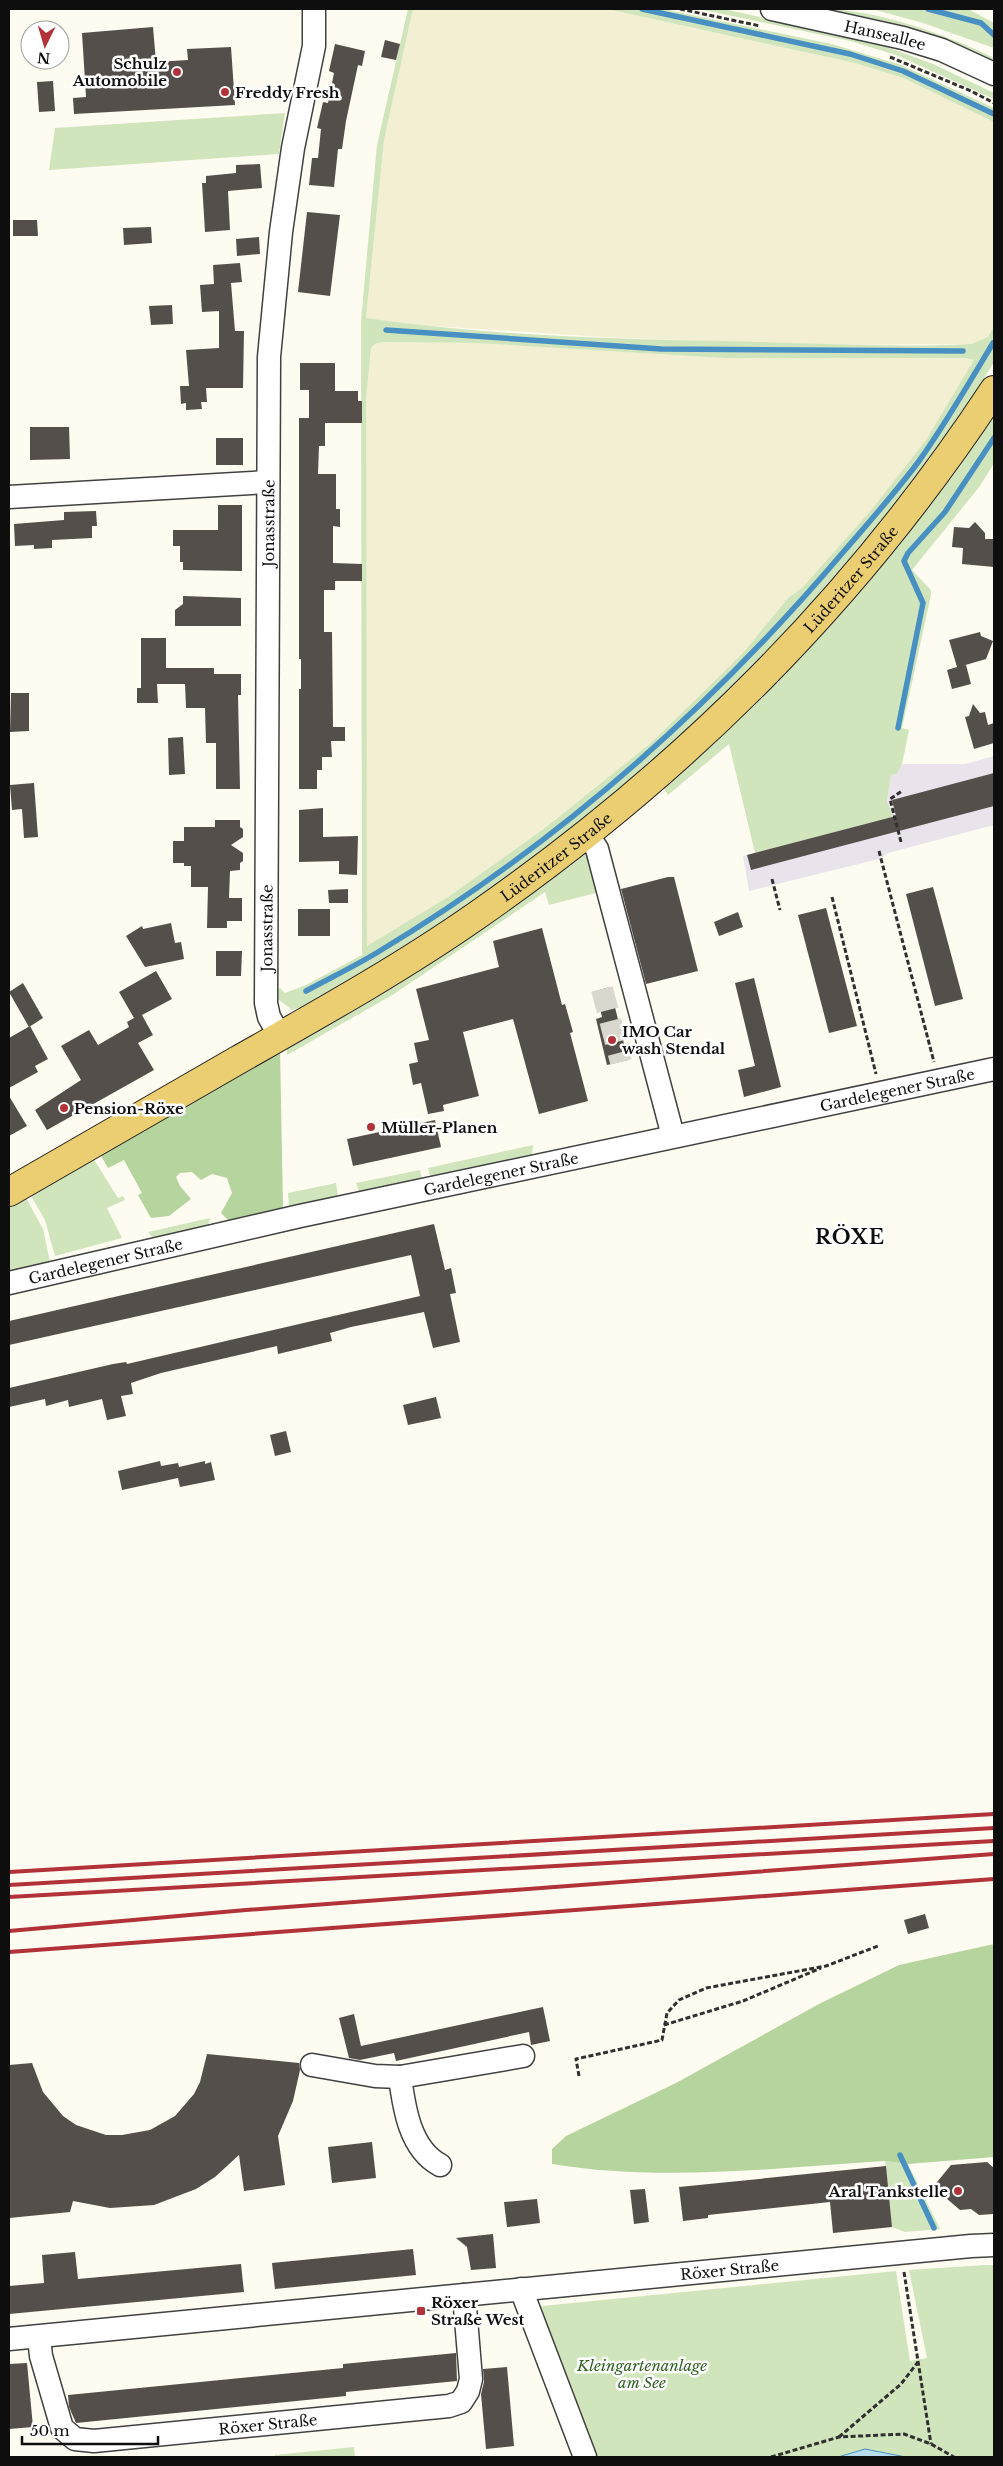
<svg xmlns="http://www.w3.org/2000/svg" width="1003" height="2466" viewBox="0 0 1003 2466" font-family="'Libre Baskerville',serif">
  <rect width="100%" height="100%" fill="#fefbf0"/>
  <!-- industrial -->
  <polygon fill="#ebe3ec" points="994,756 994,825 888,853 879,859 749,891 743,856 892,817 887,801 891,775 897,774 902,764 965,764"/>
  <!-- farmland -->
  <g fill="#f2efd2">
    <polygon points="413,9 607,9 855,63 902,78 994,122 994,326 988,337 971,344 810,345 603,337 418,325 366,318 384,140"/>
    <polygon points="383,342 476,343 723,358 965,358 975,360 926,440 872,509 802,588 788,598 743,653 652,742 545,828 448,897 366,947 366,399 371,348 375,344"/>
  </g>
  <!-- green -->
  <g fill="#d1e5bc" fill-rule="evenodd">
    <path d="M 408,9 L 413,9 L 384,140 L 366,318 C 484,335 606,339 725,341 C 807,343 889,348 971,344 L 988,337 L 994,326 L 994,362 L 959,420 L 923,472 L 821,595 L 758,663 L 650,764 L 541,852 L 459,911 L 311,1004 L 292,1010 L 279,1000 L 274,990 L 280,988 L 285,993 L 306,985 L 362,955 L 361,321 L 377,145 ZM 383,342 L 476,343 L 723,358 L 965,358 L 974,360 L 926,440 L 872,509 L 802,588 L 788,598 L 743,653 L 652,742 L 545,828 L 448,897 L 367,946 L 366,400 L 371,348 L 375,344 Z"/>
    <polygon points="607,9 663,9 832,44 901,65 994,108 994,122 903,78 855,63"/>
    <polygon points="699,9 724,9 876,43 933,64 994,93 994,99 896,55 850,41"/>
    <path d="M 821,9 C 876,9 945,34 994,58 L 994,62 Z"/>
    <polygon points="872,9 968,9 994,23 994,48 923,23"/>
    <polygon points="285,113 279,154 49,170 55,128"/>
    <polygon points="994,417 994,463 980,486 912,570 931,590 931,595 902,728 909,730 902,764 897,774 891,775 887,801 893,817 755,853 729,744 668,795 661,784 884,560 962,462"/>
    <polygon points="579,853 591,856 600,889 596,893 549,905 545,892 394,994 287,1055 287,1046"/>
    <polygon points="533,1145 532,1156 431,1178 428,1168"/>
    <polygon points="93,1158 118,1198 123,1196 125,1200 107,1208 122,1238 55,1256 45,1220 31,1196"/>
    <polygon points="420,1170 422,1179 359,1193 356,1183"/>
    <polygon points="336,1183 338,1197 289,1208 288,1193"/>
    <polygon points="26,1198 43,1229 50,1262 9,1272 9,1208"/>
    <polygon points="210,1218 208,1226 153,1238 148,1232"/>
    <polygon points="885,2161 908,2164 940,2229 905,2232 892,2227"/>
    <polygon points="985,2265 994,2265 994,2457 591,2457 532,2307 896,2271 910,2361 927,2358 909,2270"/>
    <polygon points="354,2447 355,2457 275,2457 275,2455"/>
  </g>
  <!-- forest -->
  <g fill="#b6d49d">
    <polygon points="280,1049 283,1209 229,1221 221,1213 232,1193 227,1178 212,1174 201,1180 192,1172 180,1173 176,1177 180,1186 191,1199 169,1216 151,1218 138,1195 142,1193 124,1160 108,1168 100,1154"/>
    <path d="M 994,1944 L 994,2157 L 908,2164 L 885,2161 C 775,2168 661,2182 552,2164 L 552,2149 L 566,2136 L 676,2083 L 819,2004 L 899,1965 Z"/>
  </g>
  <!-- water -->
  <polygon fill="#b9dcf0" stroke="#4790c1" points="865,2449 906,2457 838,2457"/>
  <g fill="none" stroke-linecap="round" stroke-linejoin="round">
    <!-- stream -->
    <g stroke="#4790c1" stroke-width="5.5">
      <polyline points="642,9 850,54 903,71 994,114"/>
      <polyline points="928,9 981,23 994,35"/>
      <polyline points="386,330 661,349 963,351"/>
      <polyline points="898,728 923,603 904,561 908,553 945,512 994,438"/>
      <path d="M 306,991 C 330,978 355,966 378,952 C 555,846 712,707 845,550 C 870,521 896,492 919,461 C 946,423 969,383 993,343"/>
      <polyline points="900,2155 934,2228"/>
    </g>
  </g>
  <!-- building -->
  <g fill="#554f4b">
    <polygon points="153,27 156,62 188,60 187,49 231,47 235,105 74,114 73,98 86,97 82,33"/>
    <polygon points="385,40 400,44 396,60 381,57"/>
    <polygon points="335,44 365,51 362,66 358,65 346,121 342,149 338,149 334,187 309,185 312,158 318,158 321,129 317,128 323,102 328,103 334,73 329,71"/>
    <polygon points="53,81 55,111 39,112 37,82"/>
    <polygon points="260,164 262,188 228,191 230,230 205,232 202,183 206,183 206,176 236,173 236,165"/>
    <polygon points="307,212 340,215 330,296 298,292"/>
    <polygon points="13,220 37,220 38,236 13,236"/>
    <polygon points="151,227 152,243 124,245 123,228"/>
    <polygon points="259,237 260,254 237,256 236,239"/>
    <polygon points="240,263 242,282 231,283 235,331 244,331 243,388 206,388 207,402 201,402 202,409 186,410 186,403 181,404 180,386 189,386 186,350 219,348 219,311 202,312 200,285 214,284 213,265"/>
    <polygon points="172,305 173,324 151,325 149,306"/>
    <polygon points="300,363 335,363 335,391 358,391 358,401 362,401 362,423 325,423 325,446 319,446 318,474 336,474 336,509 340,509 340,527 333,526 333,563 362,564 362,581 335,581 335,590 324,590 324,632 332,632 333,727 345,727 345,741 331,741 332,757 322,757 322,770 317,770 317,789 299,789 299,689 301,689 301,659 299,659 299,418 309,418 309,390 300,390"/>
    <polygon points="30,427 69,427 70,459 30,460"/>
    <rect x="216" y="438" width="27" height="27"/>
    <polygon points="218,505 242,505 242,571 183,570 183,562 180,562 180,546 173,546 173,530 218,530"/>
    <polygon points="96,511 97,526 92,526 92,538 52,540 52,548 34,549 34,545 15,546 14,524 64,520 64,512"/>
    <polygon points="975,522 985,533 985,539 994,539 994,567 962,564 963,548 952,547 954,527 969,528"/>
    <polygon points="183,596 241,598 241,626 175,626 175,610 183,604"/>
    <polygon points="980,632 981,636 993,641 986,659 962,666 966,665 971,684 952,689 947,670 957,667 949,640"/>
    <polygon points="141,638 166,638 166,668 214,668 214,674 241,674 241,695 238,695 240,789 216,789 216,743 206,743 205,708 186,708 185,684 157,684 158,703 137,703 137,688 141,688"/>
    <polygon points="11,693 29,693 29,731 10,732"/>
    <polygon points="973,704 980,713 985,712 988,725 994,723 994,743 974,749 965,717 969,716"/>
    <polygon points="183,737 185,774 169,775 168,738"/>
    <polygon points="994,773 994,806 751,870 747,855 896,816 892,800"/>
    <polygon points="34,783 38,837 24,838 22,809 12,810 10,785"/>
    <polygon points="323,808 323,837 358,836 357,875 339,874 339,861 299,862 299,810"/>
    <polygon points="215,820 240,820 240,827 243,829 243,837 231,845 243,853 243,861 240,863 240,870 230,871 229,898 242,898 242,921 227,921 227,928 207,928 208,887 191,887 191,866 184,866 184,863 173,863 173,841 184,841 184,827 215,827"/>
    <polygon points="668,877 674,877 698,971 646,984 621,889"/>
    <polygon points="933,887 963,999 935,1006 906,894"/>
    <polygon points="348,889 348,903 329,903 328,890"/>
    <polygon points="826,908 857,1026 829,1033 798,915"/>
    <rect x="298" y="909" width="32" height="27"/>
    <polygon points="738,912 743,927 719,936 714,922"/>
    <polygon points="171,923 175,943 181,942 184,959 145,967 126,936 142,926 143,929"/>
    <polygon points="542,928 562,1005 565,1004 573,1032 570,1033 588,1101 539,1114 513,1019 463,1032 479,1096 443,1105 444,1111 428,1114 421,1083 413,1085 409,1064 418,1062 414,1043 429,1040 416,989 499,967 493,941"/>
    <polygon points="216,951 242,951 241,976 216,976"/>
    <polygon points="156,971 172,999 142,1015 153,1035 138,1043 154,1070 47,1130 35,1110 81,1080 61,1046 89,1030 98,1045 129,1027 127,1022 134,1018 119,992"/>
    <polygon points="754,978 781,1087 744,1097 738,1070 755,1066 735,983"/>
    <polygon points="23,983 43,1018 29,1027 9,992"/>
    <polygon points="610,987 628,1060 607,1065 596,1019 602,1017 596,991"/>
    <polygon points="30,1026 48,1059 35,1066 38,1072 9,1088 9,1038"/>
    <polygon points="9,1096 27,1126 9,1136"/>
    <polygon points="435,1120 441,1147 353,1166 347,1139"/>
    <polygon points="434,1224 445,1270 451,1268 456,1293 450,1294 460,1342 433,1348 424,1312 351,1327 330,1333 332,1341 278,1354 277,1346 161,1373 131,1383 133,1394 121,1396 126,1416 107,1420 102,1399 69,1407 68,1400 46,1406 45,1399 9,1407 9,1388 113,1364 126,1362 127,1364 420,1296 411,1255 9,1345 9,1321"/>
    <polygon points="436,1397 441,1418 408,1425 403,1405"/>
    <polygon points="286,1431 291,1452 275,1456 270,1435"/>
    <polygon points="160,1461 161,1466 178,1463 179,1467 205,1461 205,1464 211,1462 215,1480 180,1487 178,1478 122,1490 118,1471"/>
    <polygon points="925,1914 929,1928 908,1934 904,1920"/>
    <polygon points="543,2007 550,2041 531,2045 529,2032 396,2061 394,2053 360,2060 349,2058 339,2018 354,2014 361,2046"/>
    <polygon points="207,2054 299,2063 300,2070 293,2101 278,2136 285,2185 244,2191 239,2155 215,2177 196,2189 154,2205 110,2208 73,2201 70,2212 9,2218 9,2065 32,2063 43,2092 63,2116 76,2125 106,2135 122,2135 150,2130 175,2116 194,2094 200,2082"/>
    <polygon points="372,2142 376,2178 332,2183 328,2147"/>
    <polygon points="987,2162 994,2168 994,2214 979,2215 971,2209 960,2210 933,2187 951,2165"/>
    <polygon points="886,2166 892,2227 833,2233 830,2202 708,2215 708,2218 683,2221 679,2187"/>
    <polygon points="645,2189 649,2222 634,2224 630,2190"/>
    <polygon points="537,2199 540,2223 507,2227 504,2202"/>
    <polygon points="493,2234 496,2268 471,2270 467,2247 456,2238"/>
    <polygon points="413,2249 416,2275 275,2289 272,2263"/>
    <polygon points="75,2252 78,2279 241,2264 244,2292 9,2314 9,2286 44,2283 42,2255"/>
    <polygon points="456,2353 457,2381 346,2392 346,2396 76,2423 69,2407 68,2395 343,2368 343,2364"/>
    <polygon points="27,2363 33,2427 9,2429 9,2364"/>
    <polygon points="507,2367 514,2446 486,2449 481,2394 484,2382 483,2369"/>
  </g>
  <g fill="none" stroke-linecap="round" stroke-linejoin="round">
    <!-- minor-tunnel -->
    <polyline stroke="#dad7ce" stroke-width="22" stroke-dasharray="22 11" stroke-linecap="butt" points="602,989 621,1062"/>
    <defs>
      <g id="minor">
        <path id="s1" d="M 772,9 L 903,38 L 942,50 L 994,74"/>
        <polyline points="9,497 268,482"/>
        <polyline points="587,834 597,849 673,1136"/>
        <path id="s2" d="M 280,1036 L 269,1017 L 266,1003 L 269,357 L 281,232 L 293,148 L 314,46 L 314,9"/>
        <path id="s3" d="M 9,1283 L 300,1216 L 994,1069"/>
        <polyline points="312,2065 375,2076 400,2077"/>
        <path d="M 440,2165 C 410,2149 404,2108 400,2077 L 523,2056"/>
        <polyline points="521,2289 585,2457"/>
        <path id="s4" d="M 39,2337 L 41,2356 L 62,2428 L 75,2439 L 94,2441 L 449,2406 L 461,2402 L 468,2391 L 471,2379 L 464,2295"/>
        <path id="s5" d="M 9,2339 L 971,2246 L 994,2245"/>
      </g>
      <g id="major">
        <path id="s6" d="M 9,1192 C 85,1148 162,1104 238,1060 C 319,1014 400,969 476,916 C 683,772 855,601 994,390"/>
      </g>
    </defs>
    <!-- minor casing -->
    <use href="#minor" stroke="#414141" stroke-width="25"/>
    <!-- major casing -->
    <use href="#major" stroke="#1f1f1f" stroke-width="30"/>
    <!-- path -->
    <g stroke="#303030" stroke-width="3" stroke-dasharray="5 2.5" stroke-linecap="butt">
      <polyline points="680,9 760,26"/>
      <polyline points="890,57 971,91 994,103"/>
      <polyline points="901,842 890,799 902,791"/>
      <polyline points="879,851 934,1062"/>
      <polyline points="772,879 780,910"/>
      <polyline points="832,897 876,1074"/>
      <polyline points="664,2025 743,2001 821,1968"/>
      <polyline points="579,2076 576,2059 662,2040 667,2013 679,2000 706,1988 826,1966 878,1946"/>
      <polyline points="904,2272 931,2444"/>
      <polyline points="839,2437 901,2384 918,2362"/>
      <polyline points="771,2457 839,2437 904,2434 931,2444 954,2457"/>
    </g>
    <!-- minor -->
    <use href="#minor" stroke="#fff" stroke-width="22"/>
    <!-- major -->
    <use href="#major" stroke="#ecce72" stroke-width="28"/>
    <!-- rail -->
    <g stroke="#b13238" stroke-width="4">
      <polyline points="9,1872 994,1814"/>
      <polyline points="9,1885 994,1828"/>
      <polyline points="9,1897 994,1841"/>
      <polyline points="9,1931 246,1910 994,1854"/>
      <polyline points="9,1952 994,1879"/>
    </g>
  </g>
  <!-- markers -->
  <g fill="#b13238" stroke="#fff" stroke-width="2">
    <circle cx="177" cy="72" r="5"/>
    <circle cx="225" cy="92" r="5"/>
    <circle cx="612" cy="1040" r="5"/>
    <circle cx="64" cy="1108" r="5"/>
    <circle cx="371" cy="1127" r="5"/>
    <circle cx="958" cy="2191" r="5"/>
    <rect x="416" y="2306" width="10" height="10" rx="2.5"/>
  </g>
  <g text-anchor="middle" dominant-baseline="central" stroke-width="5" stroke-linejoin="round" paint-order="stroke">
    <!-- street labels -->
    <g font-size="15" fill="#0e0e0e" stroke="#fff">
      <text stroke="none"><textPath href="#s1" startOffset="116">Hanseallee</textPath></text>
      <text stroke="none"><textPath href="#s2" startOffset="516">Jonasstraße</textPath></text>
      <text stroke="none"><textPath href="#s6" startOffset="1048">Lüderitzer Straße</textPath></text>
      <text stroke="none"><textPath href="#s6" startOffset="642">Lüderitzer Straße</textPath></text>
      <text stroke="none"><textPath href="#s2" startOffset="111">Jonasstraße</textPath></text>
      <text stroke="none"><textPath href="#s3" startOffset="909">Gardelegener Straße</textPath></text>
      <text stroke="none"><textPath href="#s3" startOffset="504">Gardelegener Straße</textPath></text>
      <text stroke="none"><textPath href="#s3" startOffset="99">Gardelegener Straße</textPath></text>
      <text stroke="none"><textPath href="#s5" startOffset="724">Röxer Straße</textPath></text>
      <text stroke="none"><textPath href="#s4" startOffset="305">Röxer Straße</textPath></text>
    </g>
    <!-- poi labels -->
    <g font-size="15" font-weight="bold" fill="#0e0e0e" stroke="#fff" text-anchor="start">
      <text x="167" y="63" text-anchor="end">Schulz<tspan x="167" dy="17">Automobile</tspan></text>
      <text x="235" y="92">Freddy Fresh</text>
      <text x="622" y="1031">IMO Car<tspan x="622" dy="17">wash Stendal</tspan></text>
      <text x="74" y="1108">Pension-Röxe</text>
      <text x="381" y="1127">Müller-Planen</text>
      <text x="948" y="2191" text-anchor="end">Aral Tankstelle</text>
      <text x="431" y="2302">Röxer<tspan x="431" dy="17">Straße West</tspan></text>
    </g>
    <!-- park labels -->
    <g font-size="15" font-style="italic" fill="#306024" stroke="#fff">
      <text x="642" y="2365">Kleingartenanlage<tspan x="642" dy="17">am See</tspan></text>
    </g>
    <!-- district labels -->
    <g font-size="20" font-weight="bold" letter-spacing="1" fill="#0e0e0e" stroke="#fff">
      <text x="850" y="1237">RÖXE</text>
    </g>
  </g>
  <!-- border -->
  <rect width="1003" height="2466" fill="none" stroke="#0e0e0e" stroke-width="20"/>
  <!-- north arrow -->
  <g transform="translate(45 45) rotate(185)"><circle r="24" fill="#ffffff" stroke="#9f9f9f"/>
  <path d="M0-4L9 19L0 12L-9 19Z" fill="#b13238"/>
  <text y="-8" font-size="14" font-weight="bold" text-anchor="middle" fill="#0e0e0e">N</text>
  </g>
  <!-- scale -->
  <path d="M22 2436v8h136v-8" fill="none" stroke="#0e0e0e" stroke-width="2.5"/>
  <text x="30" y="2436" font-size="15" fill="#0e0e0e" stroke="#ffffff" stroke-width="4" paint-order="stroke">50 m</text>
</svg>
